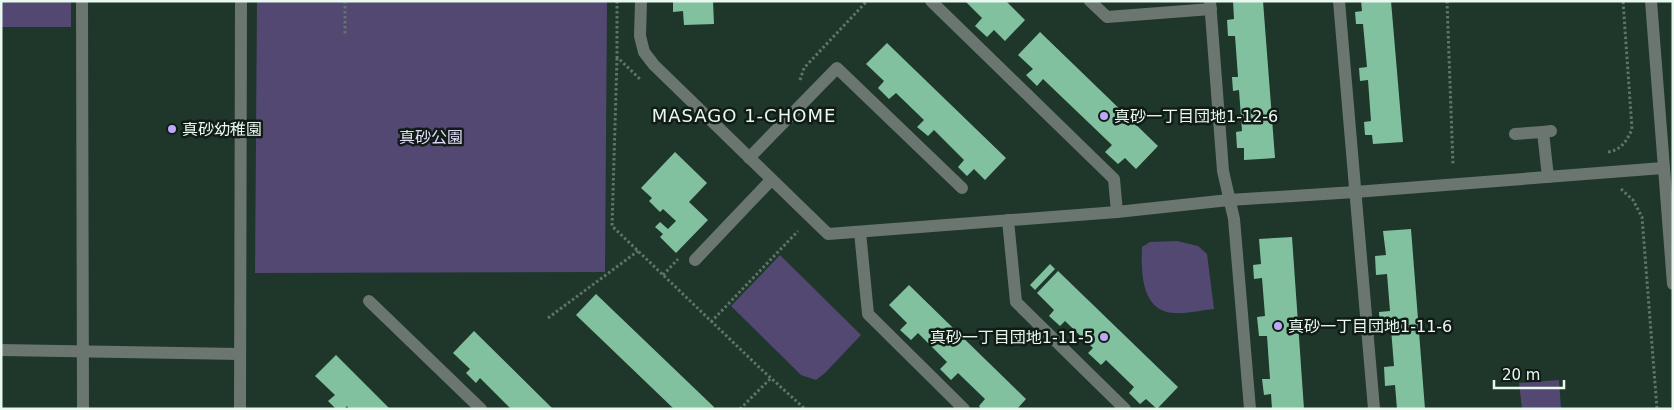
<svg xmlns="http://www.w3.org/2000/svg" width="1674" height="410" viewBox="0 0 1674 410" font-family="'DejaVu Sans','Noto Sans JP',sans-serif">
  <rect width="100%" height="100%" fill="#1e372a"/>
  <!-- green -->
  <g fill="#534872">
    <rect x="1" y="1" width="70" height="26"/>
    <polygon points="257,1 607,1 605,272 255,273"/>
    <path d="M 1177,241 L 1198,246 L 1207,254 L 1214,309 C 1201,310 1187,314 1174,313 C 1141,312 1141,271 1142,247 L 1150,242 Z"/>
    <polygon points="780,255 861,335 825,373 816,380 801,375 731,306"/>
    <polygon points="1559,380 1561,409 1522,409 1519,383"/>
  </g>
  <!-- building -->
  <g fill="#82c19f">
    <polygon points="673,1 713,1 714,24 684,25 683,11 673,12"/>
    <polygon points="965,1 1006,1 1025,20 1005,41 994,30 987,37 975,26 982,18"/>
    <polygon points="1233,1 1263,1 1275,158 1244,160 1244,148 1237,148 1236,132 1242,131 1239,90 1233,91 1232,77 1238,77 1235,36 1228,36 1227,20 1234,19"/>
    <polygon points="1361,1 1391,1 1403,142 1373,144 1372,135 1365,135 1364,122 1371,121 1368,80 1360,81 1359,68 1367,67 1363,24 1356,24 1355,12 1362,11"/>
    <polygon points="1040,32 1158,146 1136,169 1125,158 1118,164 1105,152 1112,145 1043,79 1037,86 1026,75 1033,69 1018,55"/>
    <polygon points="887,43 1006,158 985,180 974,169 967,176 958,167 964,160 934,130 928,136 917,127 924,120 896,93 889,99 878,88 884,81 866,64"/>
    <polygon points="675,152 707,183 689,202 708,220 676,253 660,237 663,234 655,227 660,222 668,229 676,221 663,209 660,212 649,201 652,198 641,188"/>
    <polygon points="1411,229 1425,409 1397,409 1395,385 1385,386 1384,367 1394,366 1391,329 1380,329 1379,312 1390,311 1387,274 1376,275 1375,256 1386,255 1383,231"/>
    <polygon points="1292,237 1304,409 1272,409 1271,394 1264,395 1262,379 1270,379 1267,336 1259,336 1257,317 1265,316 1262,278 1254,279 1253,265 1261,264 1259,239"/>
    <polygon points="1050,264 1055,269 1035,290 1030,285"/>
    <polygon points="1058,271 1178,387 1157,409 1146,399 1140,404 1129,393 1134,387 1106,360 1101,365 1088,353 1093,348 1065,321 1060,326 1049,316 1054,310 1037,293"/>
    <polygon points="909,285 1026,399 1017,409 981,409 979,406 985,399 958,373 951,380 940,369 947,362 918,333 911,340 900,330 907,323 889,305"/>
    <polygon points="596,294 714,407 713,409 674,409 576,315"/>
    <polygon points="474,331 553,409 511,409 480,378 476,383 466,373 470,369 453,353"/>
    <polygon points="336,355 390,409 349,409 347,406 344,409 336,409 328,401 335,395 315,376"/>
  </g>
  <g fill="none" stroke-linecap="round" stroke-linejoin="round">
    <!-- path -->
    <g stroke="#5f7569" stroke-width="3" stroke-dasharray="2.5 2.5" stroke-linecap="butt">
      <polyline points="345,1 345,34"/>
      <polyline points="617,1 617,57 641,80"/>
      <polyline points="1447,1 1453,165"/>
      <polyline points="617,58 612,226 761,369 805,409"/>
      <polyline points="800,80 804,68 867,1"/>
      <path d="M 1608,152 C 1621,150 1627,141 1632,129 L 1623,1"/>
      <polyline points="1621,189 1633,200 1642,217 1657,409"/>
      <polyline points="663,275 678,259"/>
      <polyline points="548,318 638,251"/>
      <polyline points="711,322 798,231"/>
      <polyline points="740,409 771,378"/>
    </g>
    <!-- service -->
    <g stroke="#6a766f" stroke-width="12">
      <polyline points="931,1 1114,179 1117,212"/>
      <polyline points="1090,1 1107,17 1211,9"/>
      <polyline points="1210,1 1223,171 1234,219 1250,409"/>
      <polyline points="1339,1 1374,409"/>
      <polyline points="1515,134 1543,132"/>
      <polyline points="749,158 837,68 962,188"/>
      <polyline points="1548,177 1543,132 1551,131"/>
      <polyline points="1008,220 1016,302 1125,409"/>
      <polyline points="860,232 868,314 964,409"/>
      <polyline points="695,260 771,180"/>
      <polyline points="369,301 481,409"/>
    </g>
    <!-- minor -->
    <g stroke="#6a766f" stroke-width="12">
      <polyline points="82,1 83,409"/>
      <polyline points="1,350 240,354"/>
    </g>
    <!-- tertiary -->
    <g stroke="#6a766f" stroke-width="12">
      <polyline points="641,1 640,36 644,52 654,65 828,234 1117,212 1229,200 1355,192 1663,168"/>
      <polyline points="1651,1 1673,284"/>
      <polyline points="240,409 241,1"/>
    </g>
  </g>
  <!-- markers -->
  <g fill="#bcaaf6" stroke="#111c16" stroke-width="2">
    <circle cx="1104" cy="116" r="5"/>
    <circle cx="172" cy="129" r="5"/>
    <circle cx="1278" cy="326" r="5"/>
    <circle cx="1104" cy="337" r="5"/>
  </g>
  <g text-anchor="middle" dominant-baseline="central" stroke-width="5" stroke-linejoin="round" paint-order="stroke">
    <!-- poi labels -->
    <g font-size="16" fill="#eaf9f0" stroke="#111c16" text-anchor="start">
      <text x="1114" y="116">真砂一丁目団地1-12-6</text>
      <text x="182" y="129">真砂幼稚園</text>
      <text x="1288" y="326">真砂一丁目団地1-11-6</text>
      <text x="1094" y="337" text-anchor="end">真砂一丁目団地1-11-5</text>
    </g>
    <!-- park labels -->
    <g font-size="16" fill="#e2dcfc" stroke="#111c16">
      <text x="431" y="137">真砂公園</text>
    </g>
    <!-- neighbourhood labels -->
    <g font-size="18" letter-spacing="1" fill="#eaf9f0" stroke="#111c16">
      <text x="744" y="115">MASAGO 1-CHOME</text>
    </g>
  </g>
  <!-- border -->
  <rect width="1674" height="410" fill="none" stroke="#eaf9f0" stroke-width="5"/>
  <!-- scale -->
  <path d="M1494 380v8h70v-8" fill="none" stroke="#eaf9f0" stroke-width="2.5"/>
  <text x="1502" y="380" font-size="15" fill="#eaf9f0" stroke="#111c16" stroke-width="4" paint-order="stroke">20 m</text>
</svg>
